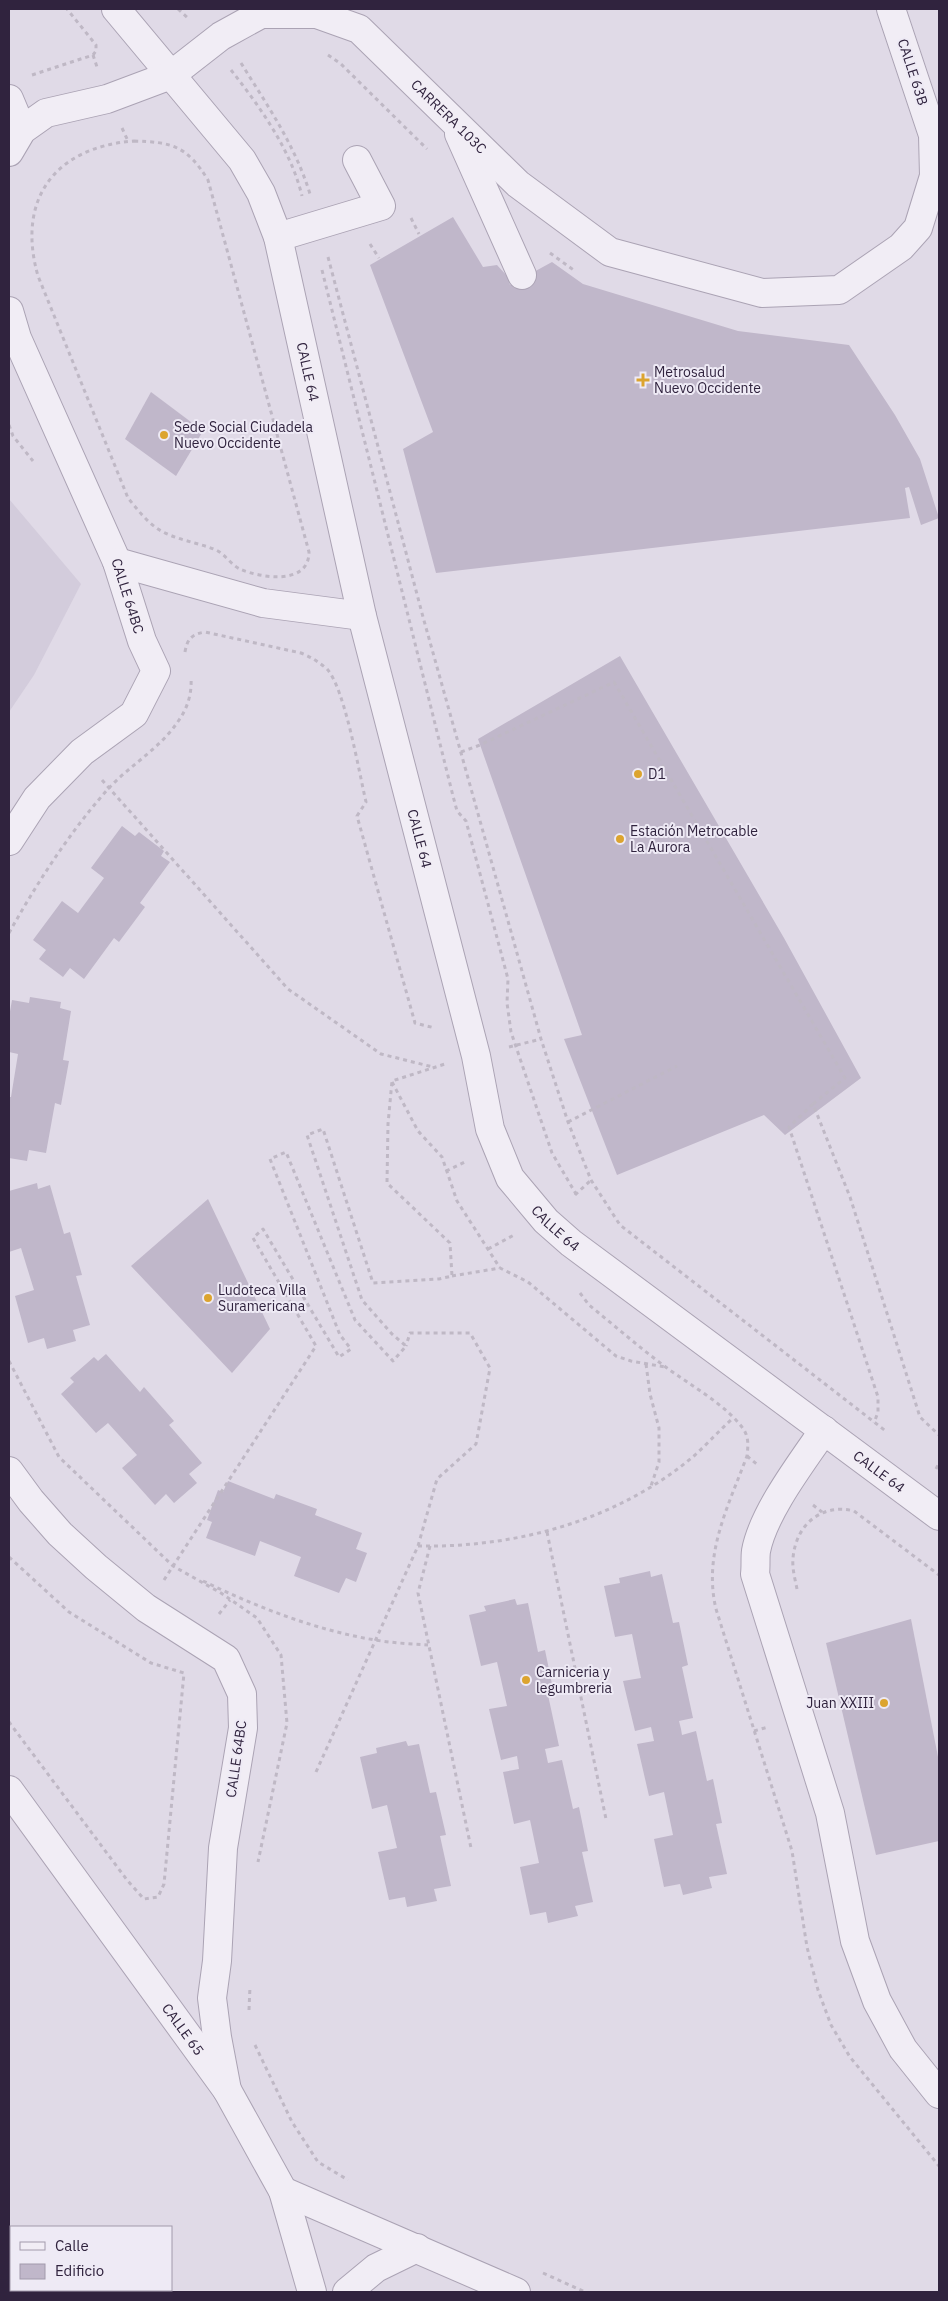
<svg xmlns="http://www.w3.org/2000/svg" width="948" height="2301" viewBox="0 0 948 2301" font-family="'IBM Plex Sans',sans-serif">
  <rect width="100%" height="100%" fill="#e0dae7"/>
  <!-- built -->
  <polygon fill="#d3ccdc" points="9,499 81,584 34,675 9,712"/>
  <!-- building -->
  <g fill="#c0b7ca">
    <polygon points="453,217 483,267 497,265 508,277 510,285 552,262 583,284 738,331 849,345 895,415 920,459 939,518 921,525 909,487 905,488 910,518 436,573 403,449 433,432 370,265"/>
    <polygon points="151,392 203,431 176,476 125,439"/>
    <polygon points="620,656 784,938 861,1078 785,1135 764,1115 617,1175 564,1039 582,1035 478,739"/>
    <polygon points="122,826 135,836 139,832 164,851 161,856 170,862 140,903 145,907 119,942 114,938 84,979 70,968 63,977 39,959 46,950 33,940 62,901 78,913 104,878 91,868"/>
    <polygon points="30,997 61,1002 60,1008 71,1011 63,1060 69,1061 61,1105 55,1103 46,1153 29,1150 27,1161 9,1158 9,1097 11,1097 18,1054 9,1052 9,1017 12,1000 29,1003"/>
    <polygon points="37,1183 38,1189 50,1185 64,1234 70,1232 82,1275 76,1276 90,1325 73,1330 76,1341 47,1349 44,1338 28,1343 15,1296 34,1290 21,1248 9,1252 9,1191"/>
    <polygon points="208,1199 270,1329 232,1373 131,1266"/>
    <polygon points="106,1354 140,1392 144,1387 174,1421 169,1425 202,1463 189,1474 197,1483 174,1503 166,1494 155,1505 122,1468 137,1455 108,1423 96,1433 61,1394 74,1382 70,1378 94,1357 98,1361"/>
    <polygon points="228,1481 274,1499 276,1494 317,1509 315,1515 362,1533 356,1549 367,1553 356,1582 346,1578 339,1593 294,1576 301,1557 260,1541 255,1556 206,1538 212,1522 207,1520 218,1490 223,1492"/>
    <polygon points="650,1571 651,1577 662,1574 673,1623 679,1622 688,1665 682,1667 693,1718 679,1721 681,1729 682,1735 696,1731 707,1781 713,1779 722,1823 716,1824 727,1874 709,1877 712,1888 683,1895 680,1884 664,1887 654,1839 673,1835 664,1792 649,1796 637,1744 654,1741 651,1727 635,1731 623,1681 641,1678 632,1634 615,1637 604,1586 620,1583 619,1578"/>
    <polygon points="515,1599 517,1605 528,1603 538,1652 545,1650 554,1694 548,1695 559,1746 545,1749 548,1763 562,1760 573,1809 579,1807 588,1851 582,1852 593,1902 575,1906 578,1916 548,1923 546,1912 530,1915 520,1867 539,1863 530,1820 514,1824 503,1772 519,1769 517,1756 501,1760 489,1709 507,1706 497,1662 481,1666 469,1615 486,1611 484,1606"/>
    <polygon points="911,1619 939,1762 939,1841 876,1855 826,1643"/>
    <polygon points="406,1741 408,1746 419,1744 430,1793 436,1792 446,1835 440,1836 451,1886 434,1889 437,1901 407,1907 405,1897 389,1900 378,1852 397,1848 387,1805 372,1809 360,1757 377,1753 376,1748"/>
  </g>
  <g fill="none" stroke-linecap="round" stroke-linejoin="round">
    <defs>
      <g id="minor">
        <path id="s1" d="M 116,9 L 242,160 L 261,193 L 278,237 L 362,616 L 476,1056 L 490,1129 L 510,1178 L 546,1221 L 571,1243 L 939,1516"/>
        <polyline points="9,99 22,130"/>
        <polyline points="459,134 522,275"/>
        <path id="s2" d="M 9,152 L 22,130 L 46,113 L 107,99 L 171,75 L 221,36 L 261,14 L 317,14 L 359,29 L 518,184 L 610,252 L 762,293 L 839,290 L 901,247 L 918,228 L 934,176 L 933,135 L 891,9"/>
        <polyline points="278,237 381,206 357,160"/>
        <path id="s3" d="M 9,311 L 17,338 L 117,562 L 142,641 L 156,671 L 134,714 L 82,752 L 37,798 L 9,841"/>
        <polyline points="117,562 263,603 362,616"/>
        <path d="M 824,1430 C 802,1462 763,1513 756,1551 C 755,1558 756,1566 755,1574 L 830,1813 L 855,1941 L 877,2001 L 903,2049 L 939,2094"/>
        <polyline points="9,1471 31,1501 60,1534 96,1567 146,1608 226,1659 242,1694 243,1728 223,1848 217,1961 212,1998 217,2037 227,2090"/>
        <path id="s4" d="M 9,1790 L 227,2090 L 283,2191 L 312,2292"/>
        <polyline points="283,2191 516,2292"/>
        <polyline points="347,2292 376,2268 417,2248"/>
      </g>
    </defs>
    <!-- minor casing -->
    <use href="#minor" stroke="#aba3b4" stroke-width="30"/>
    <!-- path -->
    <g stroke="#bfb8c5" stroke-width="3" stroke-dasharray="4 4" stroke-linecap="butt">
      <polyline points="178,9 189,19"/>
      <polyline points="93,55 97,67"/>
      <polyline points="328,55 341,64 427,149"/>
      <path d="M 241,63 C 267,105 295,145 310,194"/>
      <path d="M 231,70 C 260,107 291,150 302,196"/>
      <polyline points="32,75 93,55 96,51 96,45 67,9"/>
      <polyline points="122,128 128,141"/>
      <path d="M 134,141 C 172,142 187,146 208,180 L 309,552 C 309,586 260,578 240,569 C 231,565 225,554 216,550 C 197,542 175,540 158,529 C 146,521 137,509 128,498 L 38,276 C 16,199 55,147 134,141 Z"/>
      <polyline points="411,218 419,234"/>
      <polyline points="370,244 379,258"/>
      <polyline points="550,253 575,271"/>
      <polyline points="328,257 423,617 541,1039 568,1122 591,1180 620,1225 887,1432"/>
      <polyline points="322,270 453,796 457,811 466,821 508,979 507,1003 511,1032 552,1153 576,1194"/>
      <polyline points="9,425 13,436 33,461"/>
      <path d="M 185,652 C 187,639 192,634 205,632 L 301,653 C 311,657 319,662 327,669 C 345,689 359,772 366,802 L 357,816 L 415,1023 L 435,1028"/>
      <polyline points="461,752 480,745 614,682 845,1078 813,1104 850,1197 920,1417 939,1435"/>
      <polyline points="102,780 288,989 381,1054 433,1067"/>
      <path d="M 9,933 C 37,883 69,833 108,789 C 130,765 161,748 179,720 C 188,707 192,693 191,677"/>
      <polyline points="509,1047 541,1039"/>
      <polyline points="392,1082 418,1131 442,1157 457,1201 500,1268"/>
      <polyline points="813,1104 789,1127 878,1397 878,1412 874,1423"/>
      <polyline points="568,1122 677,1066"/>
      <polyline points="446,1171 467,1161"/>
      <polyline points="575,1195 591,1180"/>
      <polyline points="488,1249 514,1235"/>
      <polyline points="452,1276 500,1268 528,1282 616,1356 631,1361 665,1367"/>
      <path d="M 580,1293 L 589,1305 C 615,1326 640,1348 667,1368 C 690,1385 728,1406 744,1430 C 749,1438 748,1447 747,1456 C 728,1507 703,1554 716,1609 L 792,1851 L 807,1947 L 818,1990 L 831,2025 L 850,2057 L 939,2166"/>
      <polyline points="9,1361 59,1457 173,1566 221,1593 257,1618 281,1655 287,1723 258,1862"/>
      <polyline points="646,1364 650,1394 659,1428 659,1462 651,1486"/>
      <polyline points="747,1456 759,1466"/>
      <polyline points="936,1469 939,1463"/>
      <polyline points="813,1505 822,1512"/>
      <polyline points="547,1532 606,1819"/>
      <path d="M 418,1546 C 517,1548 619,1520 695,1455 C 708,1443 720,1430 733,1418"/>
      <polyline points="430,1546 418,1593 471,1848"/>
      <polyline points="9,1557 69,1612 151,1663 184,1673 164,1884 158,1897 144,1899 127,1880 9,1722"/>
      <polyline points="164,1580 316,1346 253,1238 263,1229 339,1357 351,1349 340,1335 270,1159 286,1152 355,1320 393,1361 406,1346 392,1334 362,1300 307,1135 323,1129 373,1283 439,1279 452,1276 450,1243 387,1183 388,1124 392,1081 445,1064"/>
      <path d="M 203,1581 C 257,1607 315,1630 375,1640 C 393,1643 411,1644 428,1645"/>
      <path d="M 797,1589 C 795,1579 792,1568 793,1558 C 796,1524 822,1503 854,1511 L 939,1575"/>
      <polyline points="219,1614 230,1600"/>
      <polyline points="754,1731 768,1727"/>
      <polyline points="316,1772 418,1546 437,1479 476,1444 490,1368 470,1333 410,1333 406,1346"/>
      <polyline points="249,2010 250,1986"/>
      <polyline points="255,2045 292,2122 318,2162 348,2180"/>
      <polyline points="543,2273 585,2292"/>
    </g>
    <!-- minor -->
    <use href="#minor" stroke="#f1edf5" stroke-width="28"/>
  </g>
  <!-- markers -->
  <g fill="#dca42f" stroke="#eeeaf5" stroke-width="2">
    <path d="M640.5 372.5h5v5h5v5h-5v5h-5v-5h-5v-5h5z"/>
    <circle cx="164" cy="435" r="5"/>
    <circle cx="638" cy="774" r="5"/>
    <circle cx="620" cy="839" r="5"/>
    <circle cx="208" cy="1298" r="5"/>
    <circle cx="526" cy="1680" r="5"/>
    <circle cx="884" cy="1703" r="5"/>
  </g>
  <g text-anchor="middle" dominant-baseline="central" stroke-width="4" stroke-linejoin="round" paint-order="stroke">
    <!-- street labels -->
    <g font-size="14" fill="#30233e" stroke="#eeeaf5">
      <text transform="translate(913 72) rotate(72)">CALLE 63B</text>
      <text stroke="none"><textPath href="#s2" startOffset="521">CARRERA 103C</textPath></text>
      <text stroke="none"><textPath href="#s1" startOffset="420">CALLE 64</textPath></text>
      <text stroke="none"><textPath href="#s3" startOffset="309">CALLE 64BC</textPath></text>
      <text stroke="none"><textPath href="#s1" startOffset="900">CALLE 64</textPath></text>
      <text stroke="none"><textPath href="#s1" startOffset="1320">CALLE 64</textPath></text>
      <text stroke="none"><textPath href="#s1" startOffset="1725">CALLE 64</textPath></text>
      <text transform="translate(236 1759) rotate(-82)">CALLE 64BC</text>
      <text stroke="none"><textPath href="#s4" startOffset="296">CALLE 65</textPath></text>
    </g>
    <!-- poi labels -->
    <g font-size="14" fill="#30233e" stroke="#eeeaf5" text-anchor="start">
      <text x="654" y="372">Metrosalud<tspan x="654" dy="16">Nuevo Occidente</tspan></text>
      <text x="174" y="427">Sede Social Ciudadela<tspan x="174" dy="16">Nuevo Occidente</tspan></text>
      <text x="648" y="774">D1</text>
      <text x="630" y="831">Estación Metrocable<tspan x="630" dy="16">La Aurora</tspan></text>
      <text x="218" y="1290">Ludoteca Villa<tspan x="218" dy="16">Suramericana</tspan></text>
      <text x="536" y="1672">Carniceria y<tspan x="536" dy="16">legumbreria</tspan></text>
      <text x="874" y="1703" text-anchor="end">Juan XXIII</text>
    </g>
  </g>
  <!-- border -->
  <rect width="948" height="2301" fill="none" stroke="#30233e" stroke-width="20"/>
  <!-- legend -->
  <rect x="10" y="2226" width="162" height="65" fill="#eeeaf5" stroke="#a29aac"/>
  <rect x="20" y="2242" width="25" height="8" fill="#f1edf5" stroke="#a29aac"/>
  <text x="55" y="2251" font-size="15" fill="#30233e">Calle</text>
  <rect x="20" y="2264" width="25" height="15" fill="#c0b7ca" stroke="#a29aac"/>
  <text x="55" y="2276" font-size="15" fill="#30233e">Edificio</text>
</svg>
